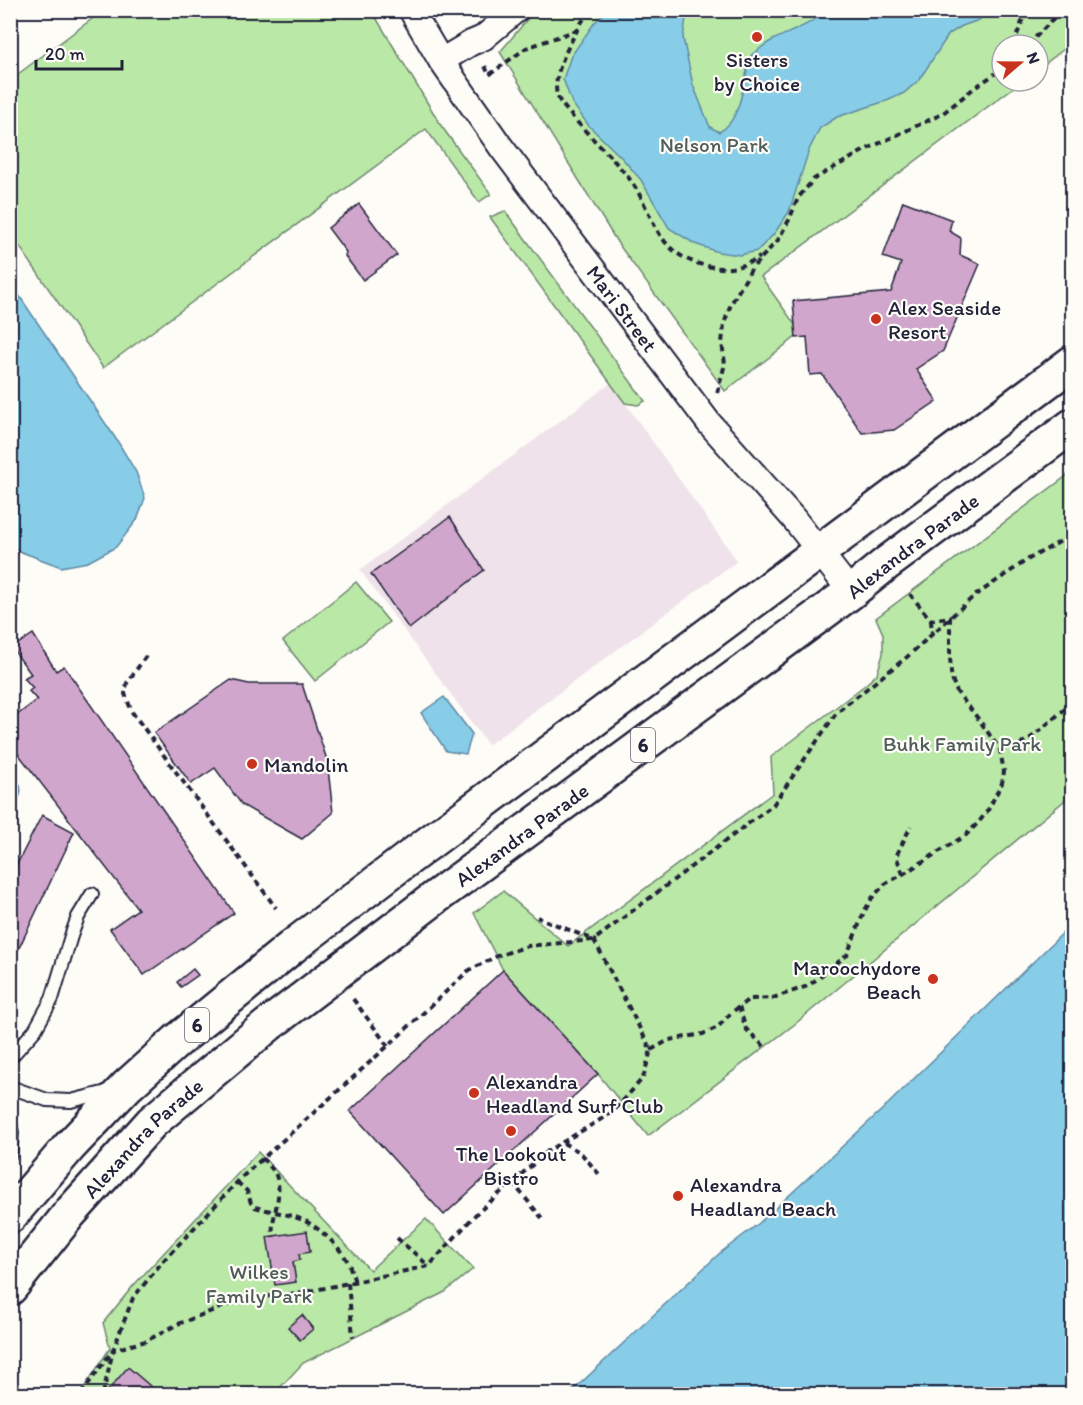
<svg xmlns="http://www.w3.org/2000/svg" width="1083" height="1405" viewBox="0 0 1083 1405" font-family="Itim,sans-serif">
  <rect width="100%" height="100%" fill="#fdfcf7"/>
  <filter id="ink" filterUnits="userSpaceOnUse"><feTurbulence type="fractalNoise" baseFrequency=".0167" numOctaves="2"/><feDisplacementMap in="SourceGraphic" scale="12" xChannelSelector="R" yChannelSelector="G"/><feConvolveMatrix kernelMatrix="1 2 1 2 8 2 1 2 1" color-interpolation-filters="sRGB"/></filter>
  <g filter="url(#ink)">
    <!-- built -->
    <polygon fill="#f0e2ea" points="611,383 737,561 488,745 360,570"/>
    <!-- green -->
    <g fill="#bae8a6" stroke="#6e8570" stroke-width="1.5">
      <polygon points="104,10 372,11 442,127 491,194 479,202 426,129 103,368 11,234 10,80"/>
      <polygon points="536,11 1072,11 1072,43 1038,69 1038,45 1002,45 1002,81 1022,81 761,277 801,333 725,391 617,242 500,52 530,16"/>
      <polygon points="505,211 645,401 638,405 625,403 490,217"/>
      <polygon points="1072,472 1072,786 1064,801 795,1024 648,1136 598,1074 503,970 474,913 503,891 568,946 773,793 771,757 865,685 877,674 883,654 883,634 876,618"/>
      <polygon points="356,582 389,622 315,681 283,641"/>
      <polygon points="258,1152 370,1270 426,1219 473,1269 445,1292 303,1363 274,1394 80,1394 110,1348 103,1323 133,1286"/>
    </g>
    <!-- water -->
    <g fill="#87cde8" stroke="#5f89a3" stroke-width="1.5">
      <path d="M 607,11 L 687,11 L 683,38 L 693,85 L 710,127 L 719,132 C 738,124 743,89 747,71 C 747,67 748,60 750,57 C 751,54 754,53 757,51 C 776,33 806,31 824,11 L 990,11 L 979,20 L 962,26 L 949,34 L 919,80 L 904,93 L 889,100 L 837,117 L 820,128 L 809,150 L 789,212 L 774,234 L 757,251 L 740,255 L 718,252 L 695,244 L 669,228 L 641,180 L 622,158 L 589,126 L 572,103 L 563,79 L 571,56 L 595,22 Z"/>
      <polygon points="10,282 118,442 136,472 145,498 137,520 116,547 88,562 61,567 19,551 11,544"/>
      <polygon points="444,697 472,734 466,754 446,751 421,713"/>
      <path d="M 11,776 C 24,783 24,798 11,805 Z"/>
      <polygon points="1072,924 1072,1394 569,1394 720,1253 758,1224 885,1107"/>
    </g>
    <!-- building -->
    <g fill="#d0a6cc" stroke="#22223b" stroke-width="1.5">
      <polygon points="903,201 952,220 949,231 961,238 960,255 980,264 943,351 916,369 937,401 894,430 862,433 822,374 810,375 807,337 796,338 793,301 891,292 901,263 883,257"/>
      <polygon points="359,204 397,255 363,280 345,256 346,252 328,228"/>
      <polygon points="450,517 484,570 409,629 371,574"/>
      <polygon points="33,634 56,671 64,666 234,913 144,975 110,929 138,909 10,743 10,710 17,715 37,700 29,691 33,688 24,678 31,674 12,648"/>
      <polygon points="231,680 249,684 302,684 327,760 333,813 302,839 242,805 215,768 191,784 154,733"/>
      <polygon points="42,815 74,832 10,967 10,878"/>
      <polygon points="193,969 198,975 181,987 177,982"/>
      <polygon points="503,970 598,1074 444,1215 350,1111"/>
      <polygon points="307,1231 310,1252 299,1254 300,1260 293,1262 296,1282 275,1285 267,1237"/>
      <polygon points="302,1315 313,1329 300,1340 288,1327"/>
      <polygon points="128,1367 157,1392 155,1394 105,1394"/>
    </g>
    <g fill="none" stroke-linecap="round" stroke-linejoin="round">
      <defs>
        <g id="service">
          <polyline points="10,1058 35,1030 52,999 71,936 78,917 92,894"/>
          <polyline points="10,1087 47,1100 71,1101 111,1091"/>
          <polyline points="10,1124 12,1133 10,1154"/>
        </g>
        <g id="minor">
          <path id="s1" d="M 411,10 L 441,61 L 501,147 L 709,423 L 794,519 L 851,592"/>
          <polyline points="441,61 471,43 483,38 516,10"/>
        </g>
        <g id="primary">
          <polyline points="10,1216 69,1147 127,1086 177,1041 293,946 406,860 1072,363"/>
          <path id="s2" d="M 10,1288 L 70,1213 L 152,1122 L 268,1025 L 436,897 L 851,592 L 887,563 L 1072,426"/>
        </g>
      </defs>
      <!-- service casing -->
      <use href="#service" stroke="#22223b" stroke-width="16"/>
      <!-- minor casing -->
      <use href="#minor" stroke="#22223b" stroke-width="28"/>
      <!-- primary casing -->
      <use href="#primary" stroke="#22223b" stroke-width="38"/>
      <!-- path -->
      <g stroke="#22223b" stroke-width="4" stroke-dasharray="6 4.5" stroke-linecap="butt">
        <path d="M 589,10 C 577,30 551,72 557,95 C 559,102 565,108 570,114 C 587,134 606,151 623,171 C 655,206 649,251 703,265 C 728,271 738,269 760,257"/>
        <polyline points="1013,45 1024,17 1025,10"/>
        <polyline points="1028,45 1062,10"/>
        <polyline points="485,66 489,75 526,48 577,30"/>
        <polyline points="717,393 725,364 722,343 724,324 731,304 752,268 778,240 789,220 798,198 814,179 865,150 942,114 973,89 1002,69"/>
        <polyline points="931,620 932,634"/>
        <polyline points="146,656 127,683 125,694 132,712 276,908"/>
        <polyline points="1000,750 1016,747 1032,737 1072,703"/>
        <polyline points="903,874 896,856 911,826"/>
        <polyline points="353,999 388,1046"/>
        <polyline points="739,1007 746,1029 765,1047"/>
        <polyline points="651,1050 669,1040 703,1034 718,1027 731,1013 749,999 773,998 808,986 847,955 864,912 872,898 885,884 903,874 966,835 979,822 988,810 1002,783 1004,772 1000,750 980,721 957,692 953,682 951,673 950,657 950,617 931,620 909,593"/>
        <polyline points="563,1143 580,1152 599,1174"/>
        <path d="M 262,1158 C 266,1163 272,1168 275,1173 C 285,1194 270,1216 273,1237"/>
        <path d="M 237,1182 L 247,1191 L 251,1203 L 255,1207 C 272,1212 290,1214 305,1221 C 320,1228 342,1249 349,1264 C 351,1270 353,1276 355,1282"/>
        <polyline points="512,1182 542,1218"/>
        <polyline points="397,1238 429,1266"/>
        <polyline points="348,1283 353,1337"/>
        <polyline points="81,1394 113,1350 133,1298 163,1261 242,1177 388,1046 468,971 497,956 528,946 594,940 773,805 837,712 907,657 973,597 1027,560 1072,535"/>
        <polyline points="103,1394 113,1350 146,1341 178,1324 243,1299 301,1293 429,1266 475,1215 548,1151 613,1112 643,1078 651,1050 594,940 537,917"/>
      </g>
      <!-- service -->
      <use href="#service" stroke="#fdfcf7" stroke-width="12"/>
      <!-- minor -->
      <use href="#minor" stroke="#fdfcf7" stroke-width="24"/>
      <!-- primary -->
      <use href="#primary" stroke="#fdfcf7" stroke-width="33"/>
    </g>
  </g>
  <!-- markers -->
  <g fill="#c8321e" stroke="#fdfcf7" stroke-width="2">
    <circle cx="757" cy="37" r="6"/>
    <circle cx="876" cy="319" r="6"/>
    <circle cx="252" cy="764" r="6"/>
    <circle cx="933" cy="979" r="6"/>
    <circle cx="474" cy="1093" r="6"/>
    <circle cx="511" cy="1131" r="6"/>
    <circle cx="678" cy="1196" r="6"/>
  </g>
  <g text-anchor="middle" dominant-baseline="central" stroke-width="4.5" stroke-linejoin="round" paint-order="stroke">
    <!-- shield labels -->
    <g fill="#fdfcf7" stroke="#646373" stroke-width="1.5">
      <rect x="631" y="728" width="24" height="34" rx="4.5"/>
      <rect x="185" y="1008" width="24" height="34" rx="4.5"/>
    </g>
    <g font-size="20" font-weight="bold" fill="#22223b">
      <text x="643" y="745">6</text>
      <text x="197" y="1025">6</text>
    </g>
    <!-- poi labels -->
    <g font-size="21" fill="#22223b" stroke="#fdfcf7" text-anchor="start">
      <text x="757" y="59" text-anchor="middle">Sisters<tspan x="757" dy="24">by Choice</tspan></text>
      <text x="888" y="307">Alex Seaside<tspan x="888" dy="24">Resort</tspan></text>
      <text x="264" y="764">Mandolin</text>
      <text x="921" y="967" text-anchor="end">Maroochydore<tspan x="921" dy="24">Beach</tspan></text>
      <text x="486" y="1081">Alexandra<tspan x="486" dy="24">Headland Surf Club</tspan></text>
      <text x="511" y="1153" text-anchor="middle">The Lookout<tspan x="511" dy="24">Bistro</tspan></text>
      <text x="690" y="1184">Alexandra<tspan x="690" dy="24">Headland Beach</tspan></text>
    </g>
    <!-- park labels -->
    <g font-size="21" fill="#505d5b" stroke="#fdfcf7">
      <text x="714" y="144">Nelson Park</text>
      <text x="962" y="743">Buhk Family Park</text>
      <text x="259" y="1271">Wilkes<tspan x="259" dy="24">Family Park</tspan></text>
    </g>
    <!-- street labels -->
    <g font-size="21" fill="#22223b" stroke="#fdfcf7">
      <text stroke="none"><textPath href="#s1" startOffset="366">Mari Street</textPath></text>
      <text stroke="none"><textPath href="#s2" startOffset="1173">Alexandra Parade</textPath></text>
      <text stroke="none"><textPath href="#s2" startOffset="687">Alexandra Parade</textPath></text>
      <text stroke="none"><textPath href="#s2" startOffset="201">Alexandra Parade</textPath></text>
    </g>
  </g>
  <!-- margin -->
  <rect width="1083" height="1405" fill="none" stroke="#fdfcf7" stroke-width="36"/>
  <rect x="18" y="18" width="1047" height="1369" fill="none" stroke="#22223b" stroke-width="2" filter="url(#ink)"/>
  <!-- north arrow -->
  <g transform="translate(1020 63) rotate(70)"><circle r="28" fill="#fdfcf7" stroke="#a5a5ac" stroke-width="1.5"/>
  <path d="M0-4.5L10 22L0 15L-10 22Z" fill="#c8321e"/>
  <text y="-9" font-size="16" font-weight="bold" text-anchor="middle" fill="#22223b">N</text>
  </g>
  <!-- scale -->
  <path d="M36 60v9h86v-9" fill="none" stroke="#22223b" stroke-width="3"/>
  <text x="45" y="60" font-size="18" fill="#22223b" stroke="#fdfcf7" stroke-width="4.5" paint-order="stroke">20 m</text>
</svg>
